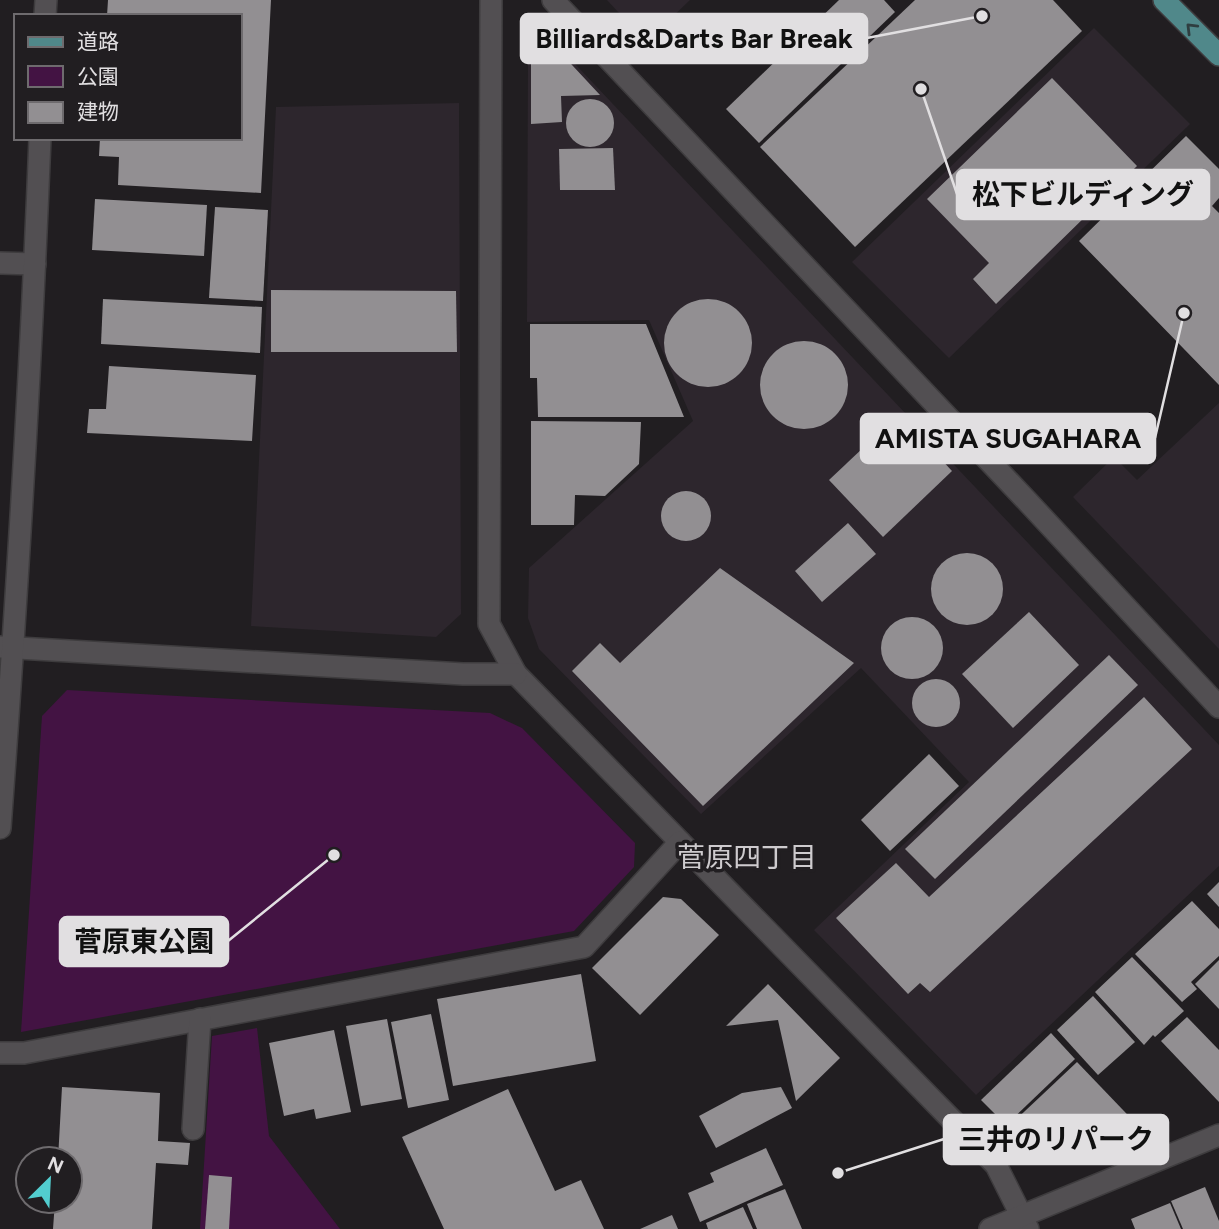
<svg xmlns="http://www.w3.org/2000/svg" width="1219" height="1229" viewBox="0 0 1219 1229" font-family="Figtree,'Noto Sans JP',sans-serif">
  <rect width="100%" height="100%" fill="#211e21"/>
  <!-- built -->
  <g fill="#2d262d">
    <polygon points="607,0 690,0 646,42"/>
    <polygon points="1094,28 1190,124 949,358 852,262"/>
    <polygon points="559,47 1219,745 1219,866 976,1095 814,930 969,782 861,668 701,814 539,649 528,618 529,568 693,421 649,320 527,322 528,55"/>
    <polygon points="459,103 461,614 436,637 251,626 276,107"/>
    <polygon points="1219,403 1219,649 1073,497 1114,457 1137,480"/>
  </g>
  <!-- green -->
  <g fill="#431343">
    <polygon points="67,690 490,713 522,728 635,843 634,867 574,931 21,1032 42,716"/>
    <polygon points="257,1028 269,1136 340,1229 200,1229 212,1036"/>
  </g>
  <!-- building -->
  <g fill="#928f92">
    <polygon points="108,0 271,0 261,193 118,185 119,157 99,156 100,138 240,138 240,16 107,16"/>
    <polygon points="839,0 884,0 895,12 759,143 726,109"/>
    <polygon points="915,0 1053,0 1082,31 855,247 760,147"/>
    <polygon points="559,51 600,95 561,96 562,122 531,124 531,57"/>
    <polygon points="1052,78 1137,166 996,304 973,279 989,263 927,199"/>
    <circle cx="590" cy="123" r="24"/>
    <polygon points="1186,136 1219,169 1219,198 1212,206 1219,213 1219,385 1079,241"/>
    <polygon points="613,148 615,190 560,190 559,149"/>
    <polygon points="95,199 207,205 204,256 92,250"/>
    <polygon points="215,207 268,210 263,301 209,298"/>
    <polygon points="271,290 456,291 457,352 271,352"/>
    <polygon points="103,299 262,307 260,353 101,344"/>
    <circle cx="708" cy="343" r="44"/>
    <polygon points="530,324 646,324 684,417 538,417 537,378 530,378"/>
    <circle cx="804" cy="385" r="44"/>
    <polygon points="109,366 256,375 252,441 87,433 89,409 106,409"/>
    <polygon points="899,414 952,471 883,537 829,480"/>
    <polygon points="531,421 641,422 639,464 605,496 575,495 574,525 531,525"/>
    <circle cx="686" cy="516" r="25"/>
    <polygon points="848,523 876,554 822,602 795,571"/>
    <circle cx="967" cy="589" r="36"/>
    <polygon points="720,568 854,663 703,806 572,671 600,643 620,663"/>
    <polygon points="1029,612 1079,665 1013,728 962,674"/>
    <circle cx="912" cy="648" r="31"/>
    <polygon points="1109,655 1138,685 935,879 905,849"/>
    <circle cx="936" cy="703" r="24"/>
    <polygon points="1144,697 1192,749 930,992 920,983 908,994 836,918 896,863 929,897"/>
    <polygon points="929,754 959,786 890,851 861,820"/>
    <polygon points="1219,882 1219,907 1207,894"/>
    <polygon points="663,897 681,899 719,935 640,1015 592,968"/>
    <polygon points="1192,901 1219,929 1219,956 1191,982 1197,989 1182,1002 1135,954"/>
    <polygon points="1132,957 1184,1011 1155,1037 1153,1035 1144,1045 1095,992"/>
    <polygon points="1219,960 1219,1009 1195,984"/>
    <polygon points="581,974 596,1061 453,1086 437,999"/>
    <polygon points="768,984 840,1058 796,1101 778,1020 726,1026"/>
    <polygon points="1093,996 1135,1042 1098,1075 1057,1030"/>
    <polygon points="431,1014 449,1100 408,1108 391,1022"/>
    <polygon points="1187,1017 1219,1050 1219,1102 1161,1041"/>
    <polygon points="387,1019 402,1099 361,1106 346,1026"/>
    <polygon points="334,1030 351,1112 316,1119 314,1109 284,1116 269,1043"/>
    <polygon points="1051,1033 1075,1059 1006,1125 981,1100"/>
    <polygon points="1077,1062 1146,1134 1072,1165 1038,1156 1009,1126"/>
    <polygon points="62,1087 160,1093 158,1141 190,1143 188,1165 156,1163 152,1229 53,1229 55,1201 70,1201 70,1159 58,1159"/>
    <polygon points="781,1087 792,1108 716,1148 699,1116 742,1093"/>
    <polygon points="508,1089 555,1191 581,1180 604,1229 444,1229 402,1137"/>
    <polygon points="766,1148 783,1185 700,1222 688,1193 714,1182 710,1173"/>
    <polygon points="209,1175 232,1177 229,1229 205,1229"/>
    <polygon points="1205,1187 1219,1221 1219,1229 1183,1229 1171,1201"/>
    <polygon points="785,1189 802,1229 757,1229 747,1204"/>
    <polygon points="1170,1203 1181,1229 1135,1229 1131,1219"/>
    <polygon points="743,1207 753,1229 708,1229 706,1223"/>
    <polygon points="672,1215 678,1229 640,1229"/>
  </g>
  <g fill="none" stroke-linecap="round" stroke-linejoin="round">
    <defs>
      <g id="minor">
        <polyline points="491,0 489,624 516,674 996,1165 1028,1229"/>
        <polyline points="553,0 1028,502 1219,707"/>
        <polyline points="45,16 46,0"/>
        <polyline points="0,263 35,264"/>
        <polyline points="1,647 463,674 516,674"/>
        <path d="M 0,828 C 17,598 31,368 40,138"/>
        <polyline points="0,1053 24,1053 584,947 680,842"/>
        <polyline points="193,1129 200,1019"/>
        <polyline points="990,1229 1219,1135"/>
      </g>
      <polyline id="major" points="1164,0 1219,55"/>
    </defs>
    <!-- minor casing -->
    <use href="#minor" stroke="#3e3c3e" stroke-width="24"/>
    <!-- major casing -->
    <use href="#major" stroke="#3e3c3e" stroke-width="24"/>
    <!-- minor -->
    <use href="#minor" stroke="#524f52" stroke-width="21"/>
    <!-- major -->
    <use href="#major" stroke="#50888a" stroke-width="21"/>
  </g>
  <!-- one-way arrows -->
  <defs><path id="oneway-chevron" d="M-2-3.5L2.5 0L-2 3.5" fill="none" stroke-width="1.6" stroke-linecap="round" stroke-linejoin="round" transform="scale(1.75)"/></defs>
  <use stroke="#2f3e40" href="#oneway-chevron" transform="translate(1191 28) rotate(-135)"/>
  <g text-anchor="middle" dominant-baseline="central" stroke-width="7" stroke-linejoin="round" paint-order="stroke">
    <!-- neighbourhood labels -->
    <g font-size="28" fill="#cecbce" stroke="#211e21">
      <text x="747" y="857">菅原四丁目</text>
    </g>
  </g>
  <!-- callouts -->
  <path fill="none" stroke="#e1dfe1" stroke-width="2.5" d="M982 16L867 38M921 89L957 194M1184 313L1155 438M334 855L228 941M838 1173L944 1139"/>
  <g fill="#e1dfe1" stroke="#211e21" stroke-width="2.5">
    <circle cx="982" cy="16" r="7"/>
    <circle cx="921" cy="89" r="7"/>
    <circle cx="1184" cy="313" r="7"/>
    <circle cx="334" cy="855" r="7"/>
    <circle cx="838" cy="1173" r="7"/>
  </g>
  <g fill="#e1dfe1" stroke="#e1dfe1" stroke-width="2.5">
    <rect x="521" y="14" width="346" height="49" rx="7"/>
    <rect x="957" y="170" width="252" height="49" rx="7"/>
    <rect x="861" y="414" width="294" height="49" rx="7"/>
    <rect x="60" y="917" width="168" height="49" rx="7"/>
    <rect x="944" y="1115" width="224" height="49" rx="7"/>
  </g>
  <g font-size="28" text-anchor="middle" font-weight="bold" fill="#111">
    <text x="694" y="48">Billiards&amp;Darts Bar Break</text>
    <text x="1083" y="204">松下ビルディング</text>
    <text x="1008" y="448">AMISTA SUGAHARA</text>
    <text x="144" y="951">菅原東公園</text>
    <text x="1056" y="1149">三井のリパーク</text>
  </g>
  <!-- legend -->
  <rect x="14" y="14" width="228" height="126" fill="#211e21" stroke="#6e6b6e" stroke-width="2"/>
  <rect x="28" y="37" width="35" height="10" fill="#50888a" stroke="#6e6b6e" stroke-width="2"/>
  <text x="77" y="49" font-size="21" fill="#e1dfe1">道路</text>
  <rect x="28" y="66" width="35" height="21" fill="#431343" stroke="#6e6b6e" stroke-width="2"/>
  <text x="77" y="84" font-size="21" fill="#e1dfe1">公園</text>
  <rect x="28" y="102" width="35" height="21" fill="#928f92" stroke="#6e6b6e" stroke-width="2"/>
  <text x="77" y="119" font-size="21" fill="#e1dfe1">建物</text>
  <!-- north arrow -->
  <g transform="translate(49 1180) rotate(24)"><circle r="33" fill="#211e21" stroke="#6e6b6e" stroke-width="2"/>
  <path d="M0-5L12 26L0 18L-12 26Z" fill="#52cdcf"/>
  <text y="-10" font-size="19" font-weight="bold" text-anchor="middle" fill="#e1dfe1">N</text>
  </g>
</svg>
